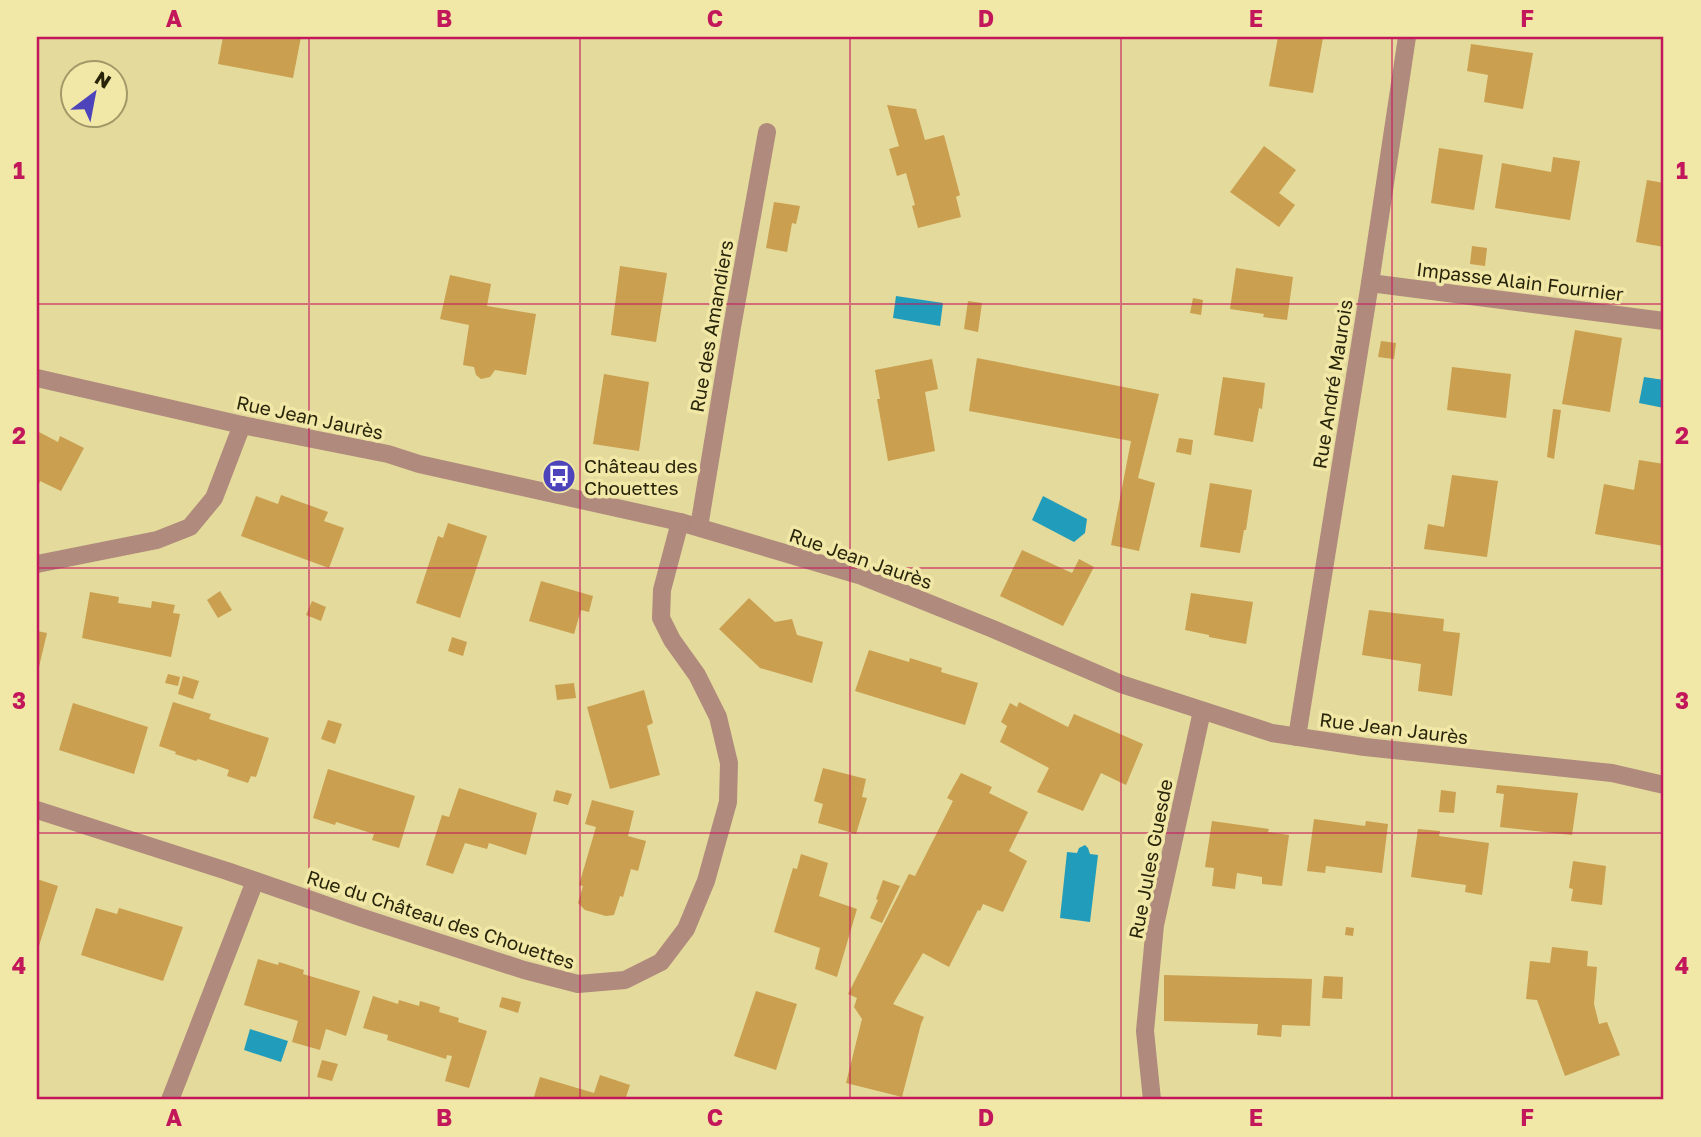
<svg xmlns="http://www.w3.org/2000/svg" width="1701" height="1137" viewBox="0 0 1701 1137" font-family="'Golos Text',sans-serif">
  <rect width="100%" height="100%" fill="#e4da9b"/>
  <!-- water -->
  <g fill="#229cbb">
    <polygon points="896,296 943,303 940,326 893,318"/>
    <polygon points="1644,377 1664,380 1664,408 1639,403"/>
    <polygon points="1043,496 1087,519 1085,533 1074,542 1032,520"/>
    <polygon points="1085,845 1088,848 1090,854 1098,855 1090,922 1060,918 1067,852 1077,853 1079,848"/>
    <polygon points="250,1029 288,1041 281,1062 244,1050"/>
  </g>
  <!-- building -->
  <g fill="#ca9f50">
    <polygon points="223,37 301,37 293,78 218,64"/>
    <polygon points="1278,37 1323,38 1313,93 1269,86"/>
    <polygon points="1471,44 1533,53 1523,109 1484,102 1488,75 1467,71"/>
    <polygon points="887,105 916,109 925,140 944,135 960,195 956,197 961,217 918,228 912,206 915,205 906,173 897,176 889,149 899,146"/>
    <polygon points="1264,146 1296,170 1279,193 1295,205 1279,227 1230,192"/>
    <polygon points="1439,148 1483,155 1474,210 1431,203"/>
    <polygon points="1553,157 1580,161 1570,220 1495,208 1502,163 1551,172"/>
    <polygon points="1647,180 1664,183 1664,247 1636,242"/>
    <polygon points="774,202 800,206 796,224 792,223 787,252 766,248"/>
    <polygon points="1472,246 1487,248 1485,266 1470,264"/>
    <polygon points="620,266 667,273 656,342 611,335"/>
    <polygon points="1236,268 1293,277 1287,320 1263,317 1264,314 1230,309"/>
    <polygon points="450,275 491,284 487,306 536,314 526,375 495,370 490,377 481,379 476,375 474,367 463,365 469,325 440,319"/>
    <polygon points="1193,298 1203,300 1201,315 1190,313"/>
    <polygon points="968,301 982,303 978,332 964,329"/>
    <polygon points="1575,330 1622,338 1610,412 1562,404"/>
    <polygon points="1381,341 1396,343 1394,359 1378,357"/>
    <polygon points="977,358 1159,394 1138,478 1155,483 1139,551 1111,545 1131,441 969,411"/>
    <polygon points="932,359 938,389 925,392 935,451 888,461 877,399 880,399 875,370"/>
    <polygon points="1452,367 1511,374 1506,418 1447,410"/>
    <polygon points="604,374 649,382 639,451 593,444"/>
    <polygon points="1223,377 1265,383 1262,409 1259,408 1253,442 1214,435"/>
    <polygon points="1553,409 1561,410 1554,459 1547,457"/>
    <polygon points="37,431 58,442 60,436 84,448 61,491 40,481 39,484 37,483"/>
    <polygon points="1179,438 1193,440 1191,455 1176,452"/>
    <polygon points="1639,460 1664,464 1664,546 1595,534 1604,484 1634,490"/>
    <polygon points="1452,475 1498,481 1487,557 1424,549 1428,524 1444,527"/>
    <polygon points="1210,483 1252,490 1246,530 1244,530 1240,553 1200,547"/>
    <polygon points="281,495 328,512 324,521 344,528 329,568 241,536 256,496 278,504"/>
    <polygon points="448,523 487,536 460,618 416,603 438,536 443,538"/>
    <polygon points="1022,550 1072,573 1079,559 1094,567 1063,626 1000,596"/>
    <polygon points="541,581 593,596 589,612 581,610 574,634 529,621"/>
    <polygon points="220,591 232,610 218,618 207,600"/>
    <polygon points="90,592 119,597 118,603 151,608 152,601 175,605 173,613 180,614 171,657 82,638"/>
    <polygon points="1191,593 1253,602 1246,644 1209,637 1209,635 1185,630"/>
    <polygon points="749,598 775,622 792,619 797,635 823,642 812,683 760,668 719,629"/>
    <polygon points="312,601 326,607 321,621 306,615"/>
    <polygon points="1369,610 1444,619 1443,631 1460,633 1452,696 1418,691 1421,664 1362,655"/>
    <polygon points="37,631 47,633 38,671 37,671"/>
    <polygon points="452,637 467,642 463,656 448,651"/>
    <polygon points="869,650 909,662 910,658 942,668 941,672 978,683 965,725 855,691"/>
    <polygon points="168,674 180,677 178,686 165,683"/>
    <polygon points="183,676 199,681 193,699 178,694"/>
    <polygon points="574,683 576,698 557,700 555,685"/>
    <polygon points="644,690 653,723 647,726 660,775 610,789 587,707"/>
    <polygon points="173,702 211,714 209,719 269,738 256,777 251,776 248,783 227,776 229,770 198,759 196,761 175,754 176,752 159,746"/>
    <polygon points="1019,702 1068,727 1074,714 1143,744 1126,785 1101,773 1083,811 1037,792 1049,768 1000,742 1007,726 1001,722 1010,703 1017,707"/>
    <polygon points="73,703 148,727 134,774 59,750"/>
    <polygon points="328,720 342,724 335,744 321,739"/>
    <polygon points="823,768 866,779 862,797 867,798 856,834 818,823 823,804 814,801"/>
    <polygon points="328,769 415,796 399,848 372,840 374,834 336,822 335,825 313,818"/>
    <polygon points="961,773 992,787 989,793 1028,812 1009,851 1027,861 1003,912 983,904 980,911 978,910 949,967 923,953 893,1004 924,1017 921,1024 902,1097 846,1083 862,1019 854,1007 857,998 848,994 909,874 915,876 953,801 947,798"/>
    <polygon points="1497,785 1578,793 1572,835 1500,827 1504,794 1496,793"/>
    <polygon points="459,788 537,813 526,855 489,843 487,849 465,843 453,874 426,865 442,815 449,817"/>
    <polygon points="556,790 572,794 568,805 553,801"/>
    <polygon points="1441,790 1456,792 1454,813 1439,812"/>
    <polygon points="592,800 634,811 628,836 646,841 638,871 631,869 623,897 620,896 614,915 606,916 585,910 578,903 583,886 579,885 596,827 585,824"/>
    <polygon points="1314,819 1365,826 1366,821 1388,824 1382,873 1326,866 1325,873 1307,871"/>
    <polygon points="1212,821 1269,829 1268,832 1289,835 1282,886 1262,884 1262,877 1237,873 1235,889 1212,886 1214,868 1205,867"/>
    <polygon points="1418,829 1440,831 1439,836 1489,843 1482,895 1465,892 1466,885 1411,877"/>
    <polygon points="801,854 828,863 819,896 857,909 837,977 815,969 820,948 774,932 793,868 797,869"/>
    <polygon points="1573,861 1606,866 1602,905 1571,901 1573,889 1569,888"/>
    <polygon points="37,879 58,886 37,952"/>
    <polygon points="883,880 900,886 882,923 870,918 878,900 876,899"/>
    <polygon points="96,908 117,914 119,908 183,927 163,981 81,955"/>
    <polygon points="1346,927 1354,928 1353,936 1345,935"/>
    <polygon points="1552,947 1588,951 1587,966 1597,967 1594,1004 1599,1024 1607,1022 1620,1055 1565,1076 1537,1000 1526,999 1530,961 1550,963"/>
    <polygon points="258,959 278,965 279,962 304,970 303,974 360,991 346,1036 326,1029 320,1050 292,1042 298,1021 244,1005"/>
    <polygon points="1164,975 1312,979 1310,1026 1282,1025 1281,1037 1257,1035 1258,1024 1164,1021"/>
    <polygon points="1324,976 1343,977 1342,999 1322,998"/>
    <polygon points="756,991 797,1004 776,1070 734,1056"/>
    <polygon points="373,996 398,1004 399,1000 419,1006 420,1001 440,1007 439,1012 459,1018 458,1022 487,1031 469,1088 445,1081 452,1056 447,1055 446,1059 387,1040 388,1035 363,1028"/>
    <polygon points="502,997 521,1002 518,1013 499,1007"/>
    <polygon points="322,1060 338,1064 332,1081 317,1077"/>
    <polygon points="600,1075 630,1085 625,1100 533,1100 540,1077 594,1093"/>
  </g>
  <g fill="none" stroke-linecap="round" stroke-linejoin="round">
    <!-- minor -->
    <g stroke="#af8a7d" stroke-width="18">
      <polyline points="1370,283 1664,321"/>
      <polyline points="37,378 242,425 388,454 419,464 680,522 859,575 993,629 1121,684 1272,733 1365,747 1612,773 1664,785"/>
      <polyline points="699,527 732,327 767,132"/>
      <polyline points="37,564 157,540 190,527 214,498 242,425"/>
      <polyline points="1297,737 1370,283 1407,37"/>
      <polyline points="37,810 227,871 360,917 524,970 578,984 625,980 661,962 686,929 706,881 728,802 729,763 718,717 697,675 672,640 661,618 662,590 680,522"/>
      <polyline points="170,1100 255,881"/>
      <polyline points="1152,1100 1145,1031 1155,925 1202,711"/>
    </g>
  </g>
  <!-- grid -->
  <path fill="none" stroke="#c2185b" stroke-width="2" stroke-opacity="0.55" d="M 309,37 L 309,1100M 580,37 L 580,1100M 850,37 L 850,1100M 1121,37 L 1121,1100M 1392,37 L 1392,1100M 37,304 L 1664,304M 37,568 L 1664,568M 37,833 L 1664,833"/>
  <!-- icons -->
  <defs>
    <symbol id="bus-disc" viewBox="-11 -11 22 22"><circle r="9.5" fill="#4d44bb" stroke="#f1e7a7"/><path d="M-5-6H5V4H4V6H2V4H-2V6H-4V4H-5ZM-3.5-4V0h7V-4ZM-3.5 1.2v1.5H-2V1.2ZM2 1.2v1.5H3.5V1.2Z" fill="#fff"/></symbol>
  </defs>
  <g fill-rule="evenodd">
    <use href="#bus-disc" x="540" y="457" width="38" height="38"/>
  </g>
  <g text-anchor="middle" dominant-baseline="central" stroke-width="7" stroke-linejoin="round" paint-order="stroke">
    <!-- street labels -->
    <g font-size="19" fill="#28240a" stroke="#f1e7a7">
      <text transform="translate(1520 281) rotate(7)">Impasse Alain Fournier</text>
      <text transform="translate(711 326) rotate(-80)">Rue des Amandiers</text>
      <text transform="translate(1332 384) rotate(-81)">Rue André Maurois</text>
      <text transform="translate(310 417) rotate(12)">Rue Jean Jaurès</text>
      <text transform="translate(861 558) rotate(19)">Rue Jean Jaurès</text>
      <text transform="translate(1394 728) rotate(7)">Rue Jean Jaurès</text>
      <text transform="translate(1150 859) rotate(-79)">Rue Jules Guesde</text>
      <text transform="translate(441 919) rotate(18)">Rue du Château des Chouettes</text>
    </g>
    <!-- poi labels -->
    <g font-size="19" fill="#28240a" stroke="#f1e7a7" text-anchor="start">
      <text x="584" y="465">Château des<tspan x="584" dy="22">Chouettes</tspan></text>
    </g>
  </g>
  <!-- border -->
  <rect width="1701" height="1137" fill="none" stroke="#f1e7a7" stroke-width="77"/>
  <!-- north arrow -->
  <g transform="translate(94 94) rotate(32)"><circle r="33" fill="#f1e7a7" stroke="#a19968" stroke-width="2"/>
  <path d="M0-5L12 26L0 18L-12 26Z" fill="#4d44bb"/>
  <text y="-10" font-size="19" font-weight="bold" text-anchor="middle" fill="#28240a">N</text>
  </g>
  <rect x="38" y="38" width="1624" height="1060" fill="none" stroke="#c2185b" stroke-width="2.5"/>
  <g font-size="23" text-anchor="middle" font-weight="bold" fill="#c2185b">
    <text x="174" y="27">A</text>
    <text x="444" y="27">B</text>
    <text x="715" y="27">C</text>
    <text x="986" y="27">D</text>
    <text x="1256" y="27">E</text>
    <text x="1527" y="27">F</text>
    <text x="19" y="179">1</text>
    <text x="1682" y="179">1</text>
    <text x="19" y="444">2</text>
    <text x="1682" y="444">2</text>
    <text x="19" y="709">3</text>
    <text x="1682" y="709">3</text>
    <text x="19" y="974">4</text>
    <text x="1682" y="974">4</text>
    <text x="174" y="1126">A</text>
    <text x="444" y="1126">B</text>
    <text x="715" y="1126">C</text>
    <text x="986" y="1126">D</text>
    <text x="1256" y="1126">E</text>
    <text x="1527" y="1126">F</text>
  </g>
</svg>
